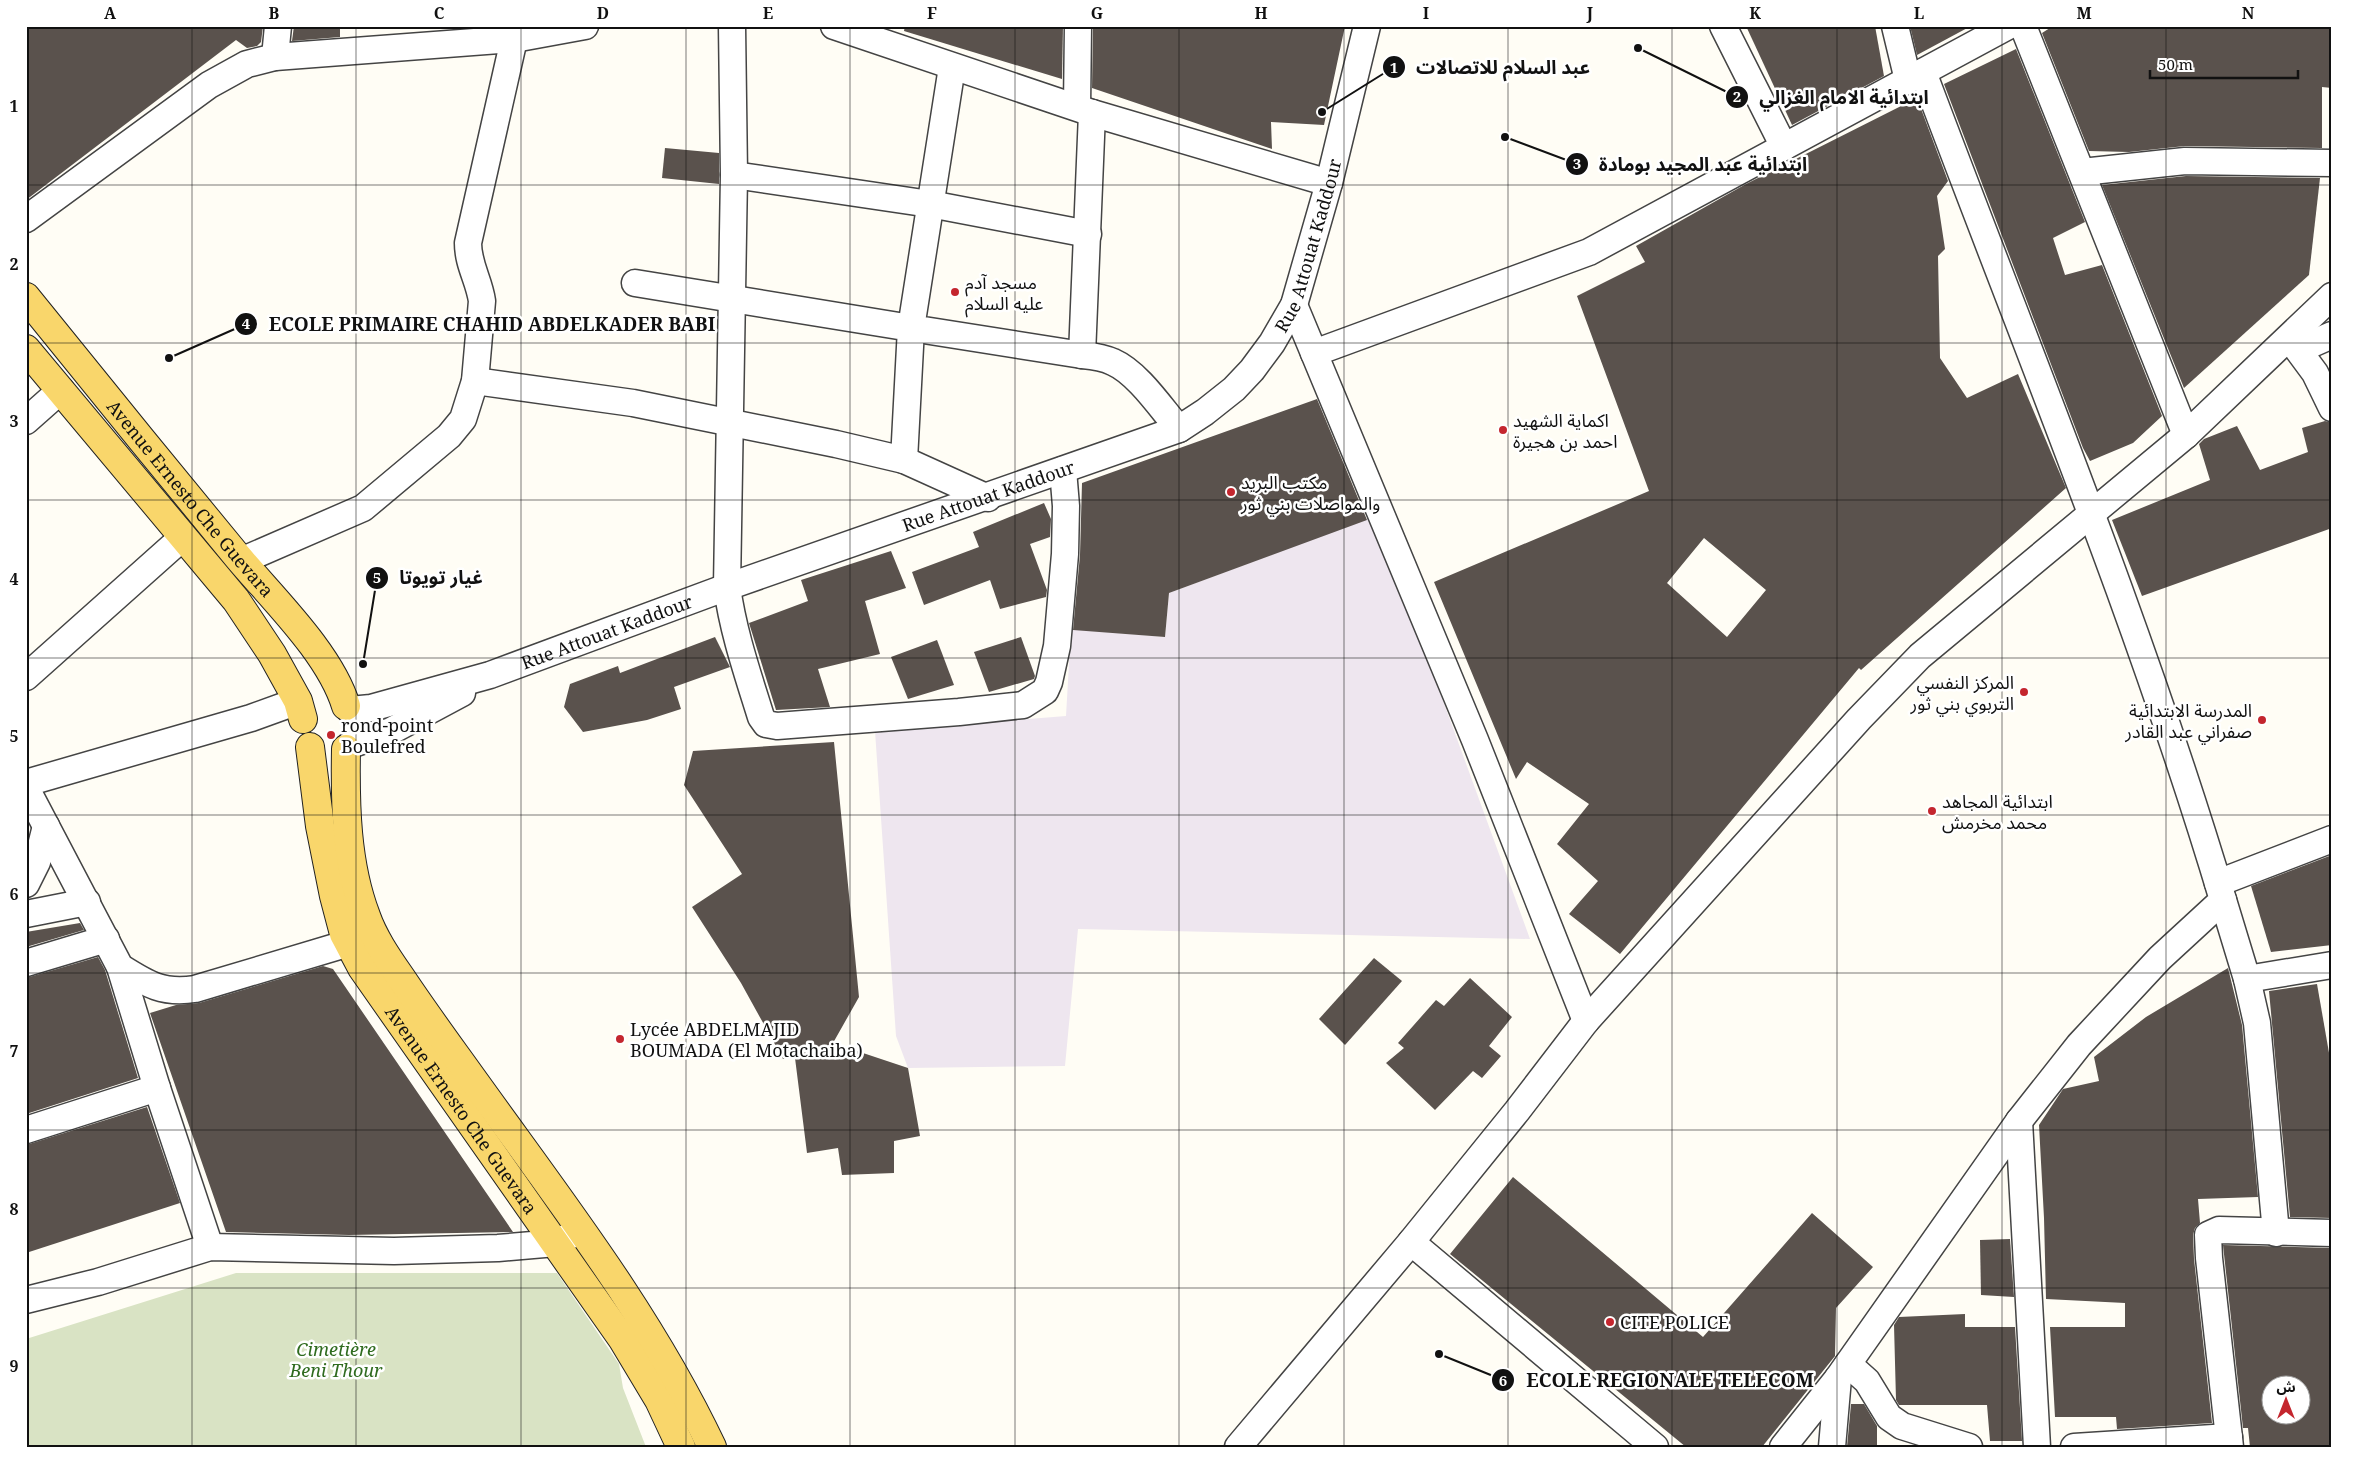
<svg xmlns="http://www.w3.org/2000/svg" width="2358" height="1473" viewBox="0 0 2358 1473" font-family="'Noto Serif','Noto Sans Arabic',serif">
  <rect width="100%" height="100%" fill="#fffdf5"/>
  <!-- industrial -->
  <polygon fill="#eee6ef" points="1370,518 1441,695 1530,939 1078,929 1065,1066 908,1068 896,1036 875,731 1066,716 1071,629 1165,637 1169,593"/>
  <!-- cemetery -->
  <polygon fill="#d9e3c4" points="236,1273 557,1273 619,1364 623,1388 646,1447 26,1447 26,1339"/>
  <!-- building -->
  <g fill="#5a524d" fill-rule="evenodd">
    <polygon points="26,26 263,26 261,42 257,46 247,48 236,40 26,200"/>
    <polygon points="294,26 340,26 340,37 292,41"/>
    <polygon points="905,26 1063,26 1062,79 904,31"/>
    <polygon points="1093,26 1345,26 1324,125 1271,122 1272,149 1092,88"/>
    <polygon points="1746,26 1875,26 1884,76 1792,125"/>
    <polygon points="1910,26 1971,26 1917,55"/>
    <polygon points="2053,26 2332,26 2332,88 2322,87 2322,148 2185,146 2129,152 2089,151 2042,33"/>
    <polygon points="2016,49 2085,222 2053,238 2065,275 2102,265 2162,416 2133,443 2090,461 2083,448 1944,84"/>
    <path d="M 1917,98 L 1948,181 L 1937,196 L 1945,249 L 1938,256 L 1940,358 L 1967,398 L 2018,374 L 2066,488 L 1861,670 L 1859,668 L 1620,954 L 1569,914 L 1598,881 L 1557,844 L 1589,804 L 1527,762 L 1516,779 L 1434,582 L 1649,491 L 1577,296 L 1645,262 L 1636,246 L 1746,184 ZM 1704,538 L 1766,590 L 1727,637 L 1667,583 Z"/>
    <polygon points="665,148 719,153 719,184 662,178"/>
    <polygon points="2186,176 2320,178 2309,275 2184,388 2102,185"/>
    <polygon points="1317,399 1367,520 1169,593 1165,637 1073,630 1080,555 1082,483"/>
    <polygon points="2325,421 2332,423 2332,528 2142,596 2112,520 2210,480 2199,444 2204,439 2237,426 2260,470 2308,452 2302,428"/>
    <polygon points="1044,503 1051,519 1050,537 1030,544 1047,590 1046,597 1000,609 990,580 924,605 912,572 979,547 973,532"/>
    <polygon points="891,551 906,588 865,601 880,654 818,669 830,707 776,710 749,623 808,601 801,580"/>
    <polygon points="715,637 730,667 674,687 681,709 647,720 583,732 564,707 570,684 618,666 620,673"/>
    <polygon points="1021,637 1035,676 1034,679 989,692 974,652"/>
    <polygon points="937,640 954,685 908,699 891,657"/>
    <polygon points="834,742 859,997 833,1043 908,1068 920,1136 894,1141 894,1173 842,1175 838,1148 807,1153 795,1058 783,1059 741,983 692,907 742,874 684,785 693,751"/>
    <polygon points="2332,855 2332,945 2271,952 2251,886"/>
    <polygon points="80,923 84,930 26,947 26,932"/>
    <polygon points="98,957 105,970 138,1078 26,1114 26,978"/>
    <polygon points="1374,958 1402,981 1345,1045 1319,1019"/>
    <polygon points="323,966 333,969 513,1232 349,1235 226,1232 150,1013 176,1005 199,1003"/>
    <polygon points="2228,968 2242,1025 2258,1197 2198,1199 2200,1223 2195,1228 2193,1235 2194,1259 2212,1423 2117,1429 2116,1417 2055,1417 2050,1327 2125,1327 2125,1303 2046,1299 2044,1218 2039,1125 2063,1089 2099,1081 2094,1057 2146,1017"/>
    <polygon points="1470,978 1512,1017 1489,1046 1501,1056 1482,1078 1473,1071 1435,1110 1386,1063 1404,1048 1398,1043 1436,1000 1444,1006"/>
    <polygon points="2317,984 2332,1070 2332,1218 2290,1217 2269,991"/>
    <polygon points="147,1107 180,1203 26,1253 26,1145"/>
    <polygon points="1513,1177 1703,1337 1812,1213 1873,1267 1836,1308 1835,1356 1762,1447 1686,1447 1450,1254"/>
    <polygon points="2010,1239 2014,1297 1981,1295 1980,1240"/>
    <path d="M 2223,1245 L 2332,1248 L 2332,1447 L 2250,1447 L 2248,1428 L 2243,1428 ZM 2270,1386 L 2300,1386 L 2300,1416 L 2270,1416 Z"/>
    <polygon points="1965,1314 1965,1327 2015,1327 2022,1441 1990,1441 1987,1405 1899,1405 1896,1400 1894,1325 1899,1317"/>
    <polygon points="1851,1404 1864,1404 1877,1426 1877,1447 1847,1447"/>
  </g>
  <g fill="none" stroke-linecap="round" stroke-linejoin="round">
    <defs>
      <g id="minor">
        <path d="M 732,26 L 734,175 L 727,587 C 733,632 748,675 761,717 L 766,724 L 777,726 L 959,712 L 1023,705 L 1045,691 L 1049,682 L 1057,646 L 1065,554 L 1066,506 L 1063,470"/>
        <polyline points="834,26 1092,113 1329,183"/>
        <polyline points="1723,26 1784,147"/>
        <polyline points="1895,26 1908,80"/>
        <polyline points="2023,26 2186,435"/>
        <polyline points="275,57 278,26"/>
        <polyline points="952,67 911,328 1082,355 1092,113"/>
        <polyline points="1077,107 1078,26"/>
        <polyline points="2082,172 2185,161 2332,163"/>
        <polyline points="734,175 930,204 1088,234"/>
        <polyline points="26,219 209,85 247,64 275,57 514,39 585,26"/>
        <polyline points="635,283 911,328 904,460"/>
        <polyline points="1294,305 1475,740 1586,1021"/>
        <polyline points="2332,335 2298,350 2315,373 2332,408"/>
        <polyline points="1314,353 1589,252 2008,26"/>
        <path d="M 1082,355 C 1092,356 1103,357 1113,362 C 1138,373 1161,408 1179,429"/>
        <polyline points="475,381 633,403 836,444 904,460 988,498"/>
        <polyline points="26,421 61,390"/>
        <path d="M 241,561 L 363,508 L 449,436 L 463,419 L 475,381 L 482,301 C 479,280 468,265 468,243 L 514,39"/>
        <polyline points="26,677 183,537"/>
        <path id="s1" d="M 350,710 L 371,708 L 490,675 L 727,587 L 1179,429 L 1205,412 L 1234,389 L 1252,370 L 1272,343 L 1294,305 L 1329,183 L 1367,26"/>
        <polyline points="350,745 391,731 462,693"/>
        <polyline points="26,783 251,718 298,701"/>
        <path d="M 26,788 L 120,967 C 147,984 162,994 195,989 L 349,943"/>
        <polyline points="2218,883 2332,839"/>
        <polyline points="26,884 37,862 46,826"/>
        <polyline points="2223,900 2247,979 2257,1023 2276,1233"/>
        <polyline points="26,914 87,902"/>
        <polyline points="26,963 106,939"/>
        <polyline points="120,967 157,1088 210,1247"/>
        <polyline points="2247,979 2332,965"/>
        <polyline points="2019,1121 2037,1447"/>
        <polyline points="26,1130 157,1088"/>
        <polyline points="1411,1242 1655,1447"/>
        <polyline points="26,1300 98,1282 210,1247 394,1251 498,1248 556,1243 573,1234"/>
        <polyline points="1848,1364 1867,1381 1889,1417 1902,1426 1969,1447"/>
        <polyline points="1238,1447 1411,1242 1517,1111 1586,1021 1859,719 1920,656 2186,435 2332,296"/>
        <path d="M 1783,1447 L 1838,1378 L 2019,1121 L 2079,1045 L 2160,958 L 2223,900 C 2139,619 2026,347 1923,72"/>
        <polyline points="1832,1447 1838,1378"/>
        <polyline points="2074,1447 2229,1437"/>
        <polyline points="2230,1447 2209,1258 2208,1235 2219,1230 2332,1233"/>
      </g>
      <g id="major">
        <path id="s2" d="M 26,297 C 96,384 166,470 237,556 C 272,598 330,653 346,706"/>
        <polyline points="26,349 236,600 272,654 298,701 303,719"/>
        <path id="s3" d="M 310,747 L 320,826 L 334,896 L 344,934 L 362,968 L 623,1340 L 659,1400 L 681,1447"/>
        <path d="M 346,749 C 345,804 346,864 366,916 C 374,939 389,960 402,979 C 426,1015 452,1050 477,1085 C 561,1202 650,1316 712,1447"/>
      </g>
    </defs>
    <!-- minor casing -->
    <use href="#minor" stroke="#444" stroke-width="29"/>
    <!-- major casing -->
    <use href="#major" stroke="#222" stroke-width="30"/>
    <!-- minor -->
    <use href="#minor" stroke="#fff" stroke-width="26"/>
    <!-- major -->
    <use href="#major" stroke="#f9d66b" stroke-width="28"/>
  </g>
  <!-- grid -->
  <path fill="none" stroke="#111" stroke-width="1" stroke-opacity="0.55" d="M 192,26 L 192,1447M 356,26 L 356,1447M 521,26 L 521,1447M 686,26 L 686,1447M 850,26 L 850,1447M 1015,26 L 1015,1447M 1179,26 L 1179,1447M 1344,26 L 1344,1447M 1508,26 L 1508,1447M 1672,26 L 1672,1447M 1837,26 L 1837,1447M 2002,26 L 2002,1447M 2166,26 L 2166,1447M 26,185 L 2332,185M 26,343 L 2332,343M 26,500 L 2332,500M 26,658 L 2332,658M 26,815 L 2332,815M 26,973 L 2332,973M 26,1130 L 2332,1130M 26,1288 L 2332,1288"/>
  <!-- markers -->
  <g fill="#c4262e" stroke="#fff" stroke-width="2">
    <circle cx="955" cy="292" r="5"/>
    <circle cx="1503" cy="430" r="5"/>
    <circle cx="1231" cy="492" r="5"/>
    <circle cx="2024" cy="692" r="5"/>
    <circle cx="2262" cy="720" r="5"/>
    <circle cx="331" cy="735" r="5"/>
    <circle cx="1932" cy="811" r="5"/>
    <circle cx="620" cy="1039" r="5"/>
    <circle cx="1610" cy="1322" r="5"/>
  </g>
  <g text-anchor="middle" dominant-baseline="central" stroke-width="5" stroke-linejoin="round" paint-order="stroke">
    <!-- street labels -->
    <g font-size="18" fill="#111" stroke="#fff">
      <text stroke="none"><textPath href="#s1" startOffset="1109">Rue Attouat Kaddour</textPath></text>
      <text stroke="none"><textPath href="#s1" startOffset="674">Rue Attouat Kaddour</textPath></text>
      <text stroke="none"><textPath href="#s2" startOffset="260">Avenue Ernesto Che Guevara</textPath></text>
      <text stroke="none"><textPath href="#s1" startOffset="269">Rue Attouat Kaddour</textPath></text>
      <text stroke="none"><textPath href="#s3" startOffset="402">Avenue Ernesto Che Guevara</textPath></text>
    </g>
    <!-- poi labels -->
    <g font-size="18" fill="#111" stroke="#fff" text-anchor="start">
      <text x="965" y="282">مسجد آدم<tspan x="965" dy="21">عليه السلام</tspan></text>
      <text x="1513" y="420">اكماية الشهيد<tspan x="1513" dy="21">احمد بن هجيرة</tspan></text>
      <text x="1241" y="482">مكتب البريد<tspan x="1241" dy="21">والمواصلات بني ثور</tspan></text>
      <text x="2014" y="682" text-anchor="end">المركز النفسي<tspan x="2014" dy="21">التربوي بني ثور</tspan></text>
      <text x="2252" y="710" text-anchor="end">المدرسة الابتدائية<tspan x="2252" dy="21">صفراني عبد القادر</tspan></text>
      <text x="341" y="725">rond-point<tspan x="341" dy="21">Boulefred</tspan></text>
      <text x="1942" y="801">ابتدائية المجاهد<tspan x="1942" dy="21">محمد مخرمش</tspan></text>
      <text x="630" y="1029">Lycée ABDELMAJID<tspan x="630" dy="21">BOUMADA (El Motachaiba)</tspan></text>
      <text x="1620" y="1322">CITE POLICE</text>
    </g>
    <!-- park labels -->
    <g font-size="18" font-style="italic" fill="#2f6b1f" stroke="#fff">
      <text x="336" y="1349">Cimetière<tspan x="336" dy="21">Beni Thour</tspan></text>
    </g>
  </g>
  <!-- callouts -->
  <path fill="none" stroke="#111" stroke-width="2" d="M1322 112L1394 67M1638 48L1737 97M1505 137L1577 164M169 358L246 324M363 664L377 578M1439 1354L1503 1380"/>
  <g fill="#111" stroke="#fff" stroke-width="2">
    <circle cx="1322" cy="112" r="5"/>
    <circle cx="1638" cy="48" r="5"/>
    <circle cx="1505" cy="137" r="5"/>
    <circle cx="169" cy="358" r="5"/>
    <circle cx="363" cy="664" r="5"/>
    <circle cx="1439" cy="1354" r="5"/>
    <circle cx="1394" cy="67" r="12"/>
    <circle cx="1737" cy="97" r="12"/>
    <circle cx="1577" cy="164" r="12"/>
    <circle cx="246" cy="324" r="12"/>
    <circle cx="377" cy="578" r="12"/>
    <circle cx="1503" cy="1380" r="12"/>
  </g>
  <g font-size="15" text-anchor="middle" font-weight="bold" fill="#fff">
    <text x="1394" y="73">1</text>
    <text x="1737" y="102">2</text>
    <text x="1577" y="169">3</text>
    <text x="246" y="329">4</text>
    <text x="377" y="583">5</text>
    <text x="1503" y="1386">6</text>
  </g>
  <g font-size="19" text-anchor="middle" font-weight="bold" fill="#111" stroke="#fff" stroke-width="5" stroke-linejoin="round" paint-order="stroke">
    <text x="1503" y="74">عبد السلام للاتصالات</text>
    <text x="1844" y="104">ابتدائية الامام الغزالي</text>
    <text x="1703" y="171">ابتدائية عبد المجيد بومادة</text>
    <text x="492" y="331">ECOLE PRIMAIRE CHAHID ABDELKADER BABI</text>
    <text x="441" y="584">غيار تويوتا</text>
    <text x="1670" y="1387">ECOLE REGIONALE TELECOM</text>
  </g>
  <!-- border -->
  <rect width="2358" height="1473" fill="none" stroke="#ffffff" stroke-width="55"/>
  <!-- north arrow -->
  <g transform="translate(2286 1400)"><circle r="24" fill="#ffffff" stroke="#a0a0a0"/>
  <path d="M0-4L9 19L0 12L-9 19Z" fill="#c4262e"/>
  <text y="-8" font-size="14" font-weight="bold" text-anchor="middle" fill="#111111">ش</text>
  </g>
  <!-- scale -->
  <path d="M2150 70v8h148v-8" fill="none" stroke="#111111" stroke-width="2.5"/>
  <text x="2158" y="70" font-size="15" fill="#111111" stroke="#ffffff" stroke-width="4" paint-order="stroke">50 m</text>
  <rect x="28" y="28" width="2302" height="1418" fill="none" stroke="#111" stroke-width="2"/>
  <g font-size="16" text-anchor="middle" font-weight="bold" fill="#111">
    <text x="110" y="19">A</text>
    <text x="274" y="19">B</text>
    <text x="439" y="19">C</text>
    <text x="603" y="19">D</text>
    <text x="768" y="19">E</text>
    <text x="932" y="19">F</text>
    <text x="1097" y="19">G</text>
    <text x="1261" y="19">H</text>
    <text x="1426" y="19">I</text>
    <text x="1590" y="19">J</text>
    <text x="1755" y="19">K</text>
    <text x="1919" y="19">L</text>
    <text x="2084" y="19">M</text>
    <text x="2248" y="19">N</text>
    <text x="14" y="112">1</text>
    <text x="14" y="270">2</text>
    <text x="14" y="427">3</text>
    <text x="14" y="585">4</text>
    <text x="14" y="742">5</text>
    <text x="14" y="900">6</text>
    <text x="14" y="1057">7</text>
    <text x="14" y="1215">8</text>
    <text x="14" y="1372">9</text>
  </g>
</svg>
